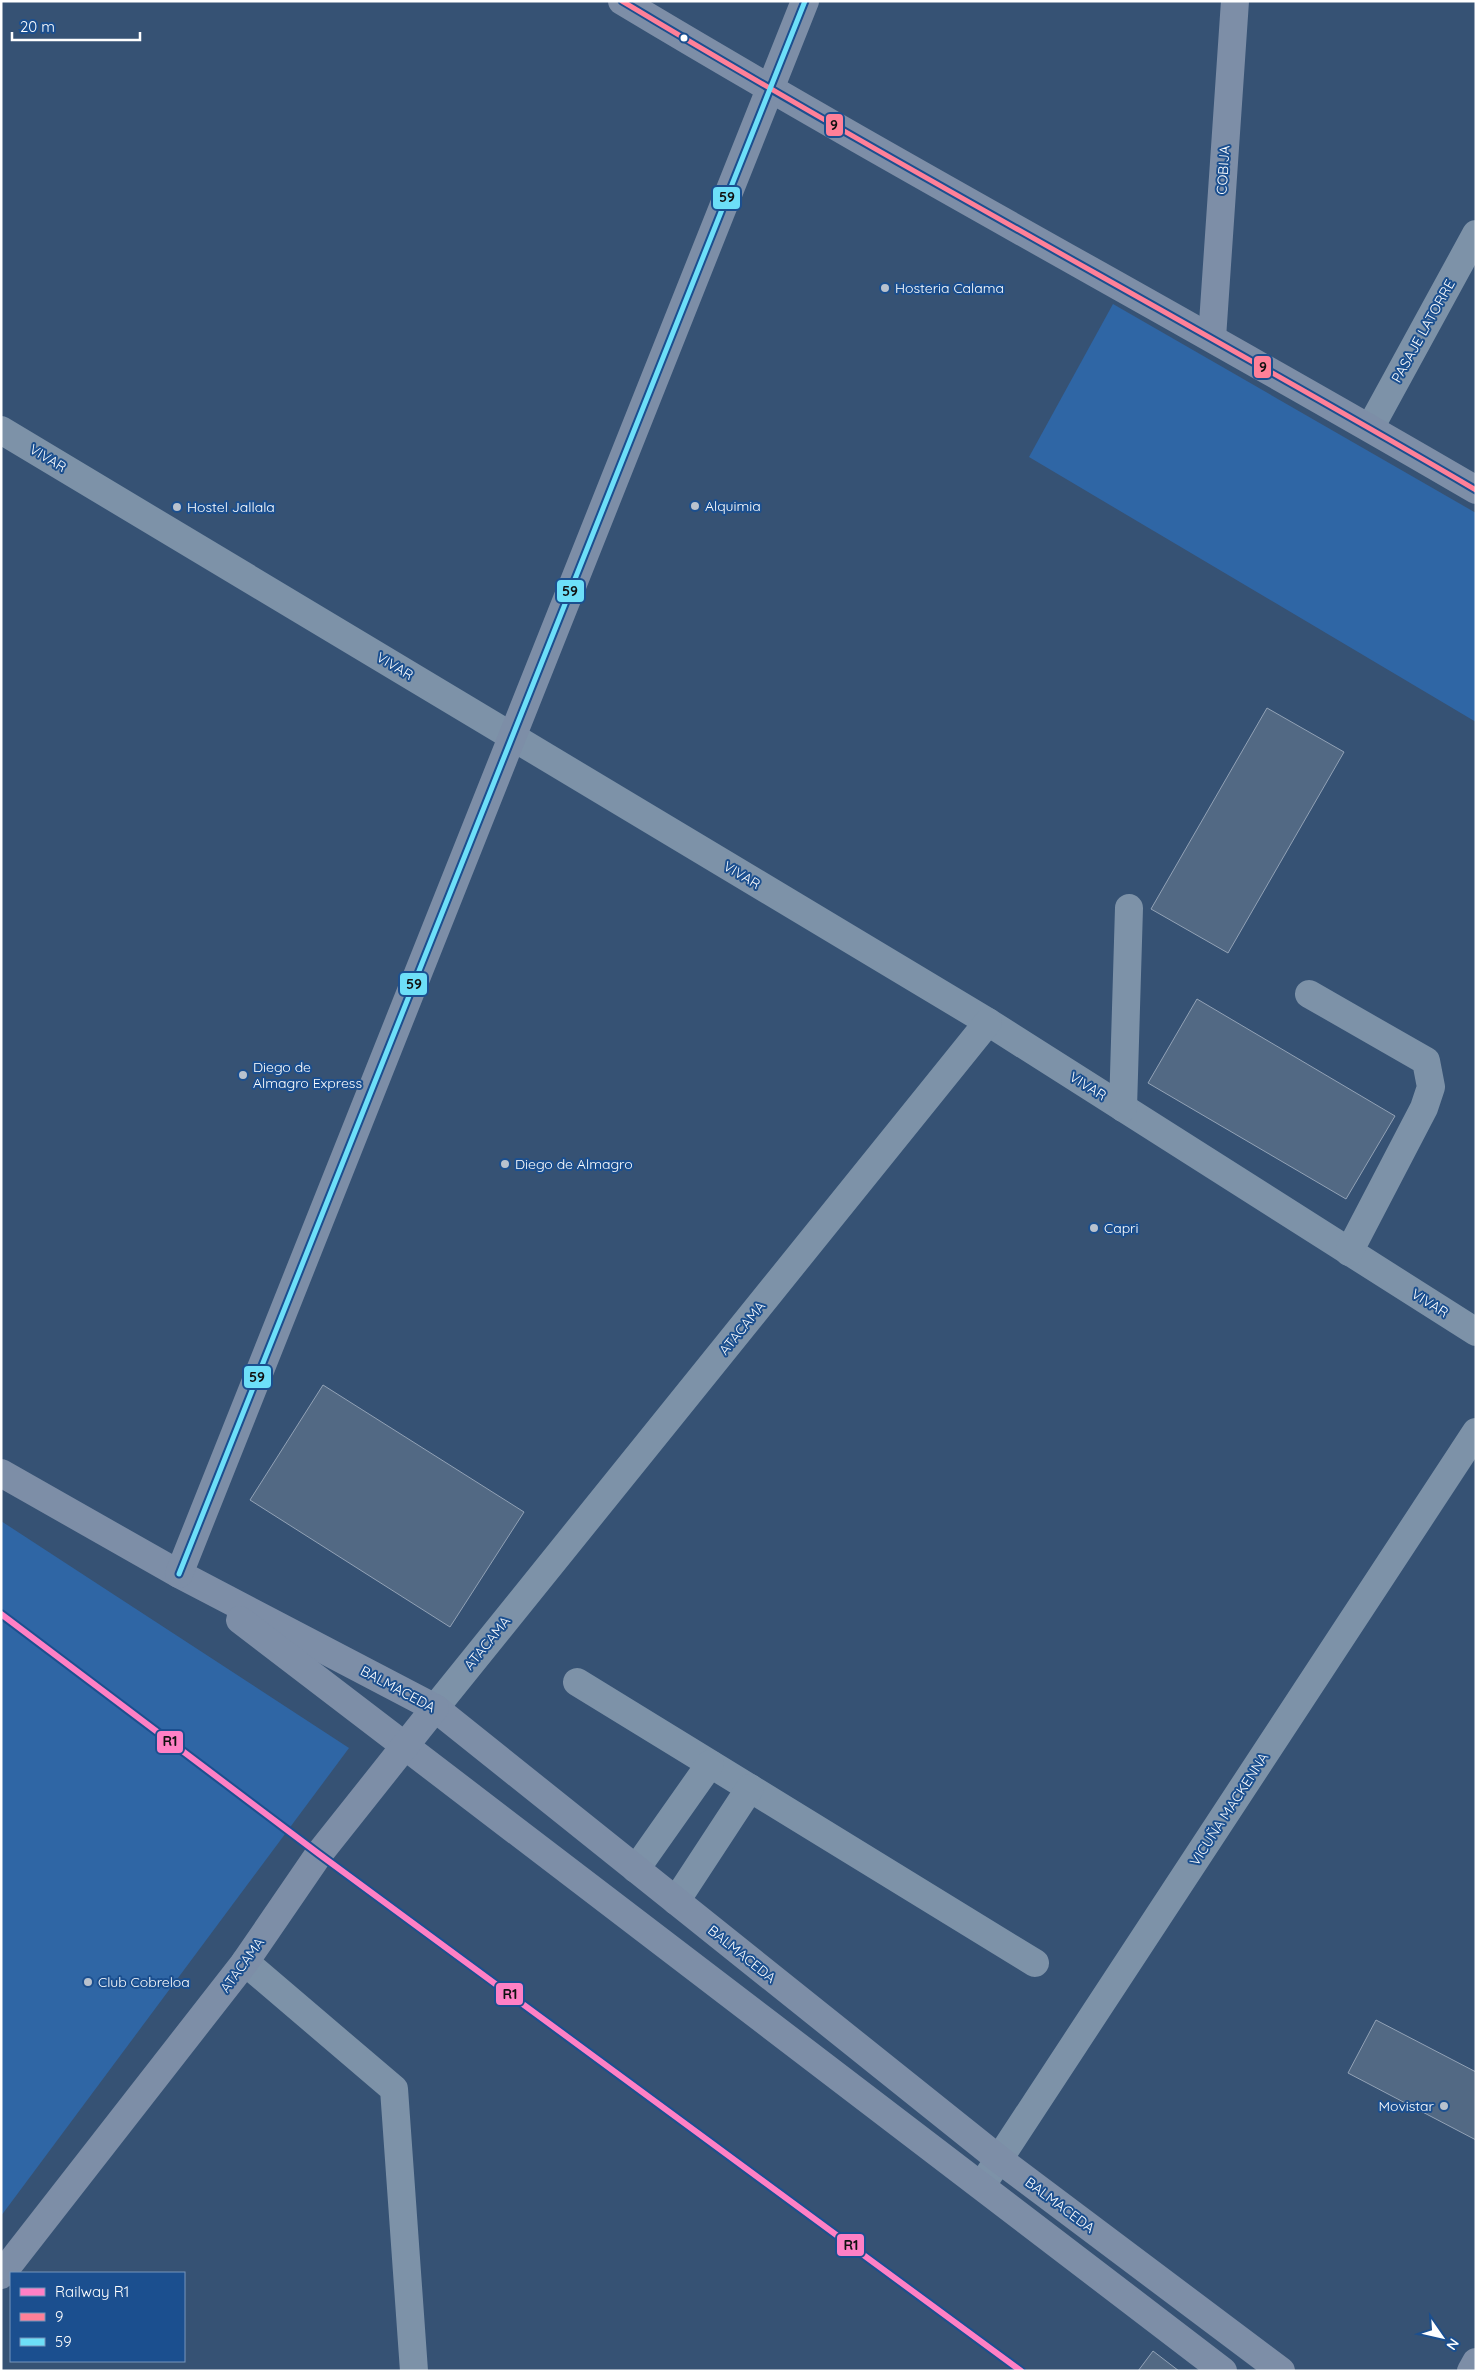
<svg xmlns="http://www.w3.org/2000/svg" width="1477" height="2372" viewBox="0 0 1477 2372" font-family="Quicksand,sans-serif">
  <rect width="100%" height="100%" fill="#365274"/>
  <!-- green -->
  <g fill="#2f66a5">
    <polygon points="1113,304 1476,513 1476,722 1029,457"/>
    <polygon points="1,1521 349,1748 1,2216"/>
  </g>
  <!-- building -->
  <g fill="#526984" stroke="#92a2b6">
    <polygon points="1267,708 1344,752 1228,953 1151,909"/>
    <polygon points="1197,999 1395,1116 1346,1199 1148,1083"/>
    <polygon points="323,1385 524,1512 450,1627 250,1500"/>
    <polygon points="1376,2020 1476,2072 1476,2140 1348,2073"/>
    <polygon points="1153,2351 1179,2371 1138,2371"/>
  </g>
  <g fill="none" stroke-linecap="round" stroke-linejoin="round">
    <!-- minor -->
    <g stroke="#7d92a8" stroke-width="28">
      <polyline points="1370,428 1476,234"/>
      <polyline points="1,430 988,1022 1476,1332"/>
      <polyline points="1309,994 1426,1061 1431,1087 1424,1108 1349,1252"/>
      <polyline points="1123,1108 1129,908"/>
      <polyline points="577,1682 1035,1963"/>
      <polyline points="435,1708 988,1022"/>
      <polyline points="636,1869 710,1764"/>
      <polyline points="676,1901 750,1788"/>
      <polyline points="245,1962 394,2089 414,2371"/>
      <polyline points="982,2185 1476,1432"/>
    </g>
    <!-- major -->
    <g stroke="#7d8ea7" stroke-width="28">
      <path d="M 622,1 C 903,170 1193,324 1476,490"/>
      <polyline points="1212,338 1235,1"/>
      <polyline points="1,1473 179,1574 435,1708 1000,2160 1281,2371"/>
      <polyline points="179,1574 805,1"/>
      <polyline points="240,1620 1223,2371"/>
      <polyline points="1,2275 245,1962 319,1854 435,1708"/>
      <polyline points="1471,2371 1476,2362"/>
    </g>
    <defs>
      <path id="bus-1" d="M 622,1 C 903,170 1193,324 1476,490"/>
      <polyline id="bus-2" points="179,1574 805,1"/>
    </defs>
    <!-- bus-1 casing -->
    <use href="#bus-1" stroke="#1b4f8f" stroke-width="9"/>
    <!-- bus-2 casing -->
    <use href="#bus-2" stroke="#1b4f8f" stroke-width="9"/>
    <!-- bus-1 -->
    <use href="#bus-1" stroke="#ff8098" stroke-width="5"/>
    <!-- bus-2 -->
    <use href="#bus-2" stroke="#6ddff8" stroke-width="5"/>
    <defs>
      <polyline id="rail-1" points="1,1614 319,1854 1021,2371"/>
    </defs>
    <!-- rail-1 casing -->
    <use href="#rail-1" stroke="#1b4f8f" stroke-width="10"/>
    <!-- rail-1 -->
    <use href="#rail-1" stroke="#ff80c5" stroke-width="6"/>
  </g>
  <!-- markers -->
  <circle fill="#fff" stroke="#1b4f8f" stroke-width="2" cx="684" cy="38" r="4.5"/>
  <g fill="#b9c2ce" stroke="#1b4f8f" stroke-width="2">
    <circle cx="885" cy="288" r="5"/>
    <circle cx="695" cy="506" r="5"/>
    <circle cx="177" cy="507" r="5"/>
    <circle cx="243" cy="1075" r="5"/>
    <circle cx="505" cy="1164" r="5"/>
    <circle cx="1094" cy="1228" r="5"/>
    <circle cx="88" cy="1982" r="5"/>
    <circle cx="1444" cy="2106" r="5"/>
  </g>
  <g text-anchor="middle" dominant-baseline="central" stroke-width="4" stroke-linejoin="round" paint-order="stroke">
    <!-- street labels -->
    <g font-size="14" fill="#fff" stroke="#1b4f8f">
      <text transform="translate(1223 170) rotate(-86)">COBIJA</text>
      <text transform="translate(1423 331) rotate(-61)">PASAJE LATORRE</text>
      <text transform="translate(48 458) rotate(31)">VIVAR</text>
      <text transform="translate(395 666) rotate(31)">VIVAR</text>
      <text transform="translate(742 875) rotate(31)">VIVAR</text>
      <text transform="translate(1088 1086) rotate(32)">VIVAR</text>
      <text transform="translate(1430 1303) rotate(32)">VIVAR</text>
      <text transform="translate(742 1328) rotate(-51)">ATACAMA</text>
      <text transform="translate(487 1643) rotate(-51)">ATACAMA</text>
      <text transform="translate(398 1689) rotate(28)">BALMACEDA</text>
      <text transform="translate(1229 1809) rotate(-57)">VICUÑA MACKENNA</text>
      <text transform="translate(742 1954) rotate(39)">BALMACEDA</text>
      <text transform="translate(242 1965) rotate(-54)">ATACAMA</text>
      <text transform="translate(1060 2205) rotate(37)">BALMACEDA</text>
    </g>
    <!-- poi labels -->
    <g font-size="14" fill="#fff" stroke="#1b4f8f" text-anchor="start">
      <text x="895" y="288">Hosteria Calama</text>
      <text x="705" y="506">Alquimia</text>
      <text x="187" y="507">Hostel Jallala</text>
      <text x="253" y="1067">Diego de<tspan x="253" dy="16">Almagro Express</tspan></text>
      <text x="515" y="1164">Diego de Almagro</text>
      <text x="1104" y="1228">Capri</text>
      <text x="98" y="1982">Club Cobreloa</text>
      <text x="1434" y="2106" text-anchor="end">Movistar</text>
    </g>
  </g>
  <g stroke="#1b4f8f" stroke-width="2">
    <rect x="825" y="113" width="19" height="24" rx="5" fill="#ff8098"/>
    <rect x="712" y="186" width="29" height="24" rx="5" fill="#6ddff8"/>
    <rect x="1253" y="355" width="19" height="24" rx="5" fill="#ff8098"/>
    <rect x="556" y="579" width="29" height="24" rx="5" fill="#6ddff8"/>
    <rect x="399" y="972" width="29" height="24" rx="5" fill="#6ddff8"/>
    <rect x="243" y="1365" width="29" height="24" rx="5" fill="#6ddff8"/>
    <rect x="156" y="1730" width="28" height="24" rx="5" fill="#ff80c5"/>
    <rect x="495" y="1982" width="29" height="24" rx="5" fill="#ff80c5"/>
    <rect x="836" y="2233" width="29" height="24" rx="5" fill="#ff80c5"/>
  </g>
  <g font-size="14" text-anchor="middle" font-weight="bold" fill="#111">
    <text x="834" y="130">9</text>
    <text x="727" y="202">59</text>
    <text x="1263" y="372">9</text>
    <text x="570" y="596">59</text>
    <text x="414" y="989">59</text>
    <text x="257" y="1382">59</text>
    <text x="170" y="1746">R1</text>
    <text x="510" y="1999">R1</text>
    <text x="851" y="2250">R1</text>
  </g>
  <!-- border -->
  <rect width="1477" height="2372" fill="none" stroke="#ffffff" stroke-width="5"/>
  <!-- legend -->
  <rect x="10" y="2272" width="175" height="90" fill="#1b4f8f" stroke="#7695bc"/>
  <rect x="20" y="2288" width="25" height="8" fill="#ff80c5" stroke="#7695bc"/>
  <text x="55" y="2297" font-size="15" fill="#ffffff">Railway R1</text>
  <rect x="20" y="2313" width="25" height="8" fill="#ff8098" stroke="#7695bc"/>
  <text x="55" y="2322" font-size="15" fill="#ffffff">9</text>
  <rect x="20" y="2338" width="25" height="8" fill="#6ddff8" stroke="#7695bc"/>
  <text x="55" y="2347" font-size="15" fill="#ffffff">59</text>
  <!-- north arrow -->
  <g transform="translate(1442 2337) rotate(124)" stroke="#1b4f8f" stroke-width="4" paint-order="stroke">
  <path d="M0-4L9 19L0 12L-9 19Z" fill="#ffffff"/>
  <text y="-8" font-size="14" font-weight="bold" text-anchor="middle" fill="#ffffff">N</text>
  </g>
  <!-- scale -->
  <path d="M12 32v8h128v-8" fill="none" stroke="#ffffff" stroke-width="2.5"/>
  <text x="20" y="32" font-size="15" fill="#ffffff" stroke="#1b4f8f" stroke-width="4" paint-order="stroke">20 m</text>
</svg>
